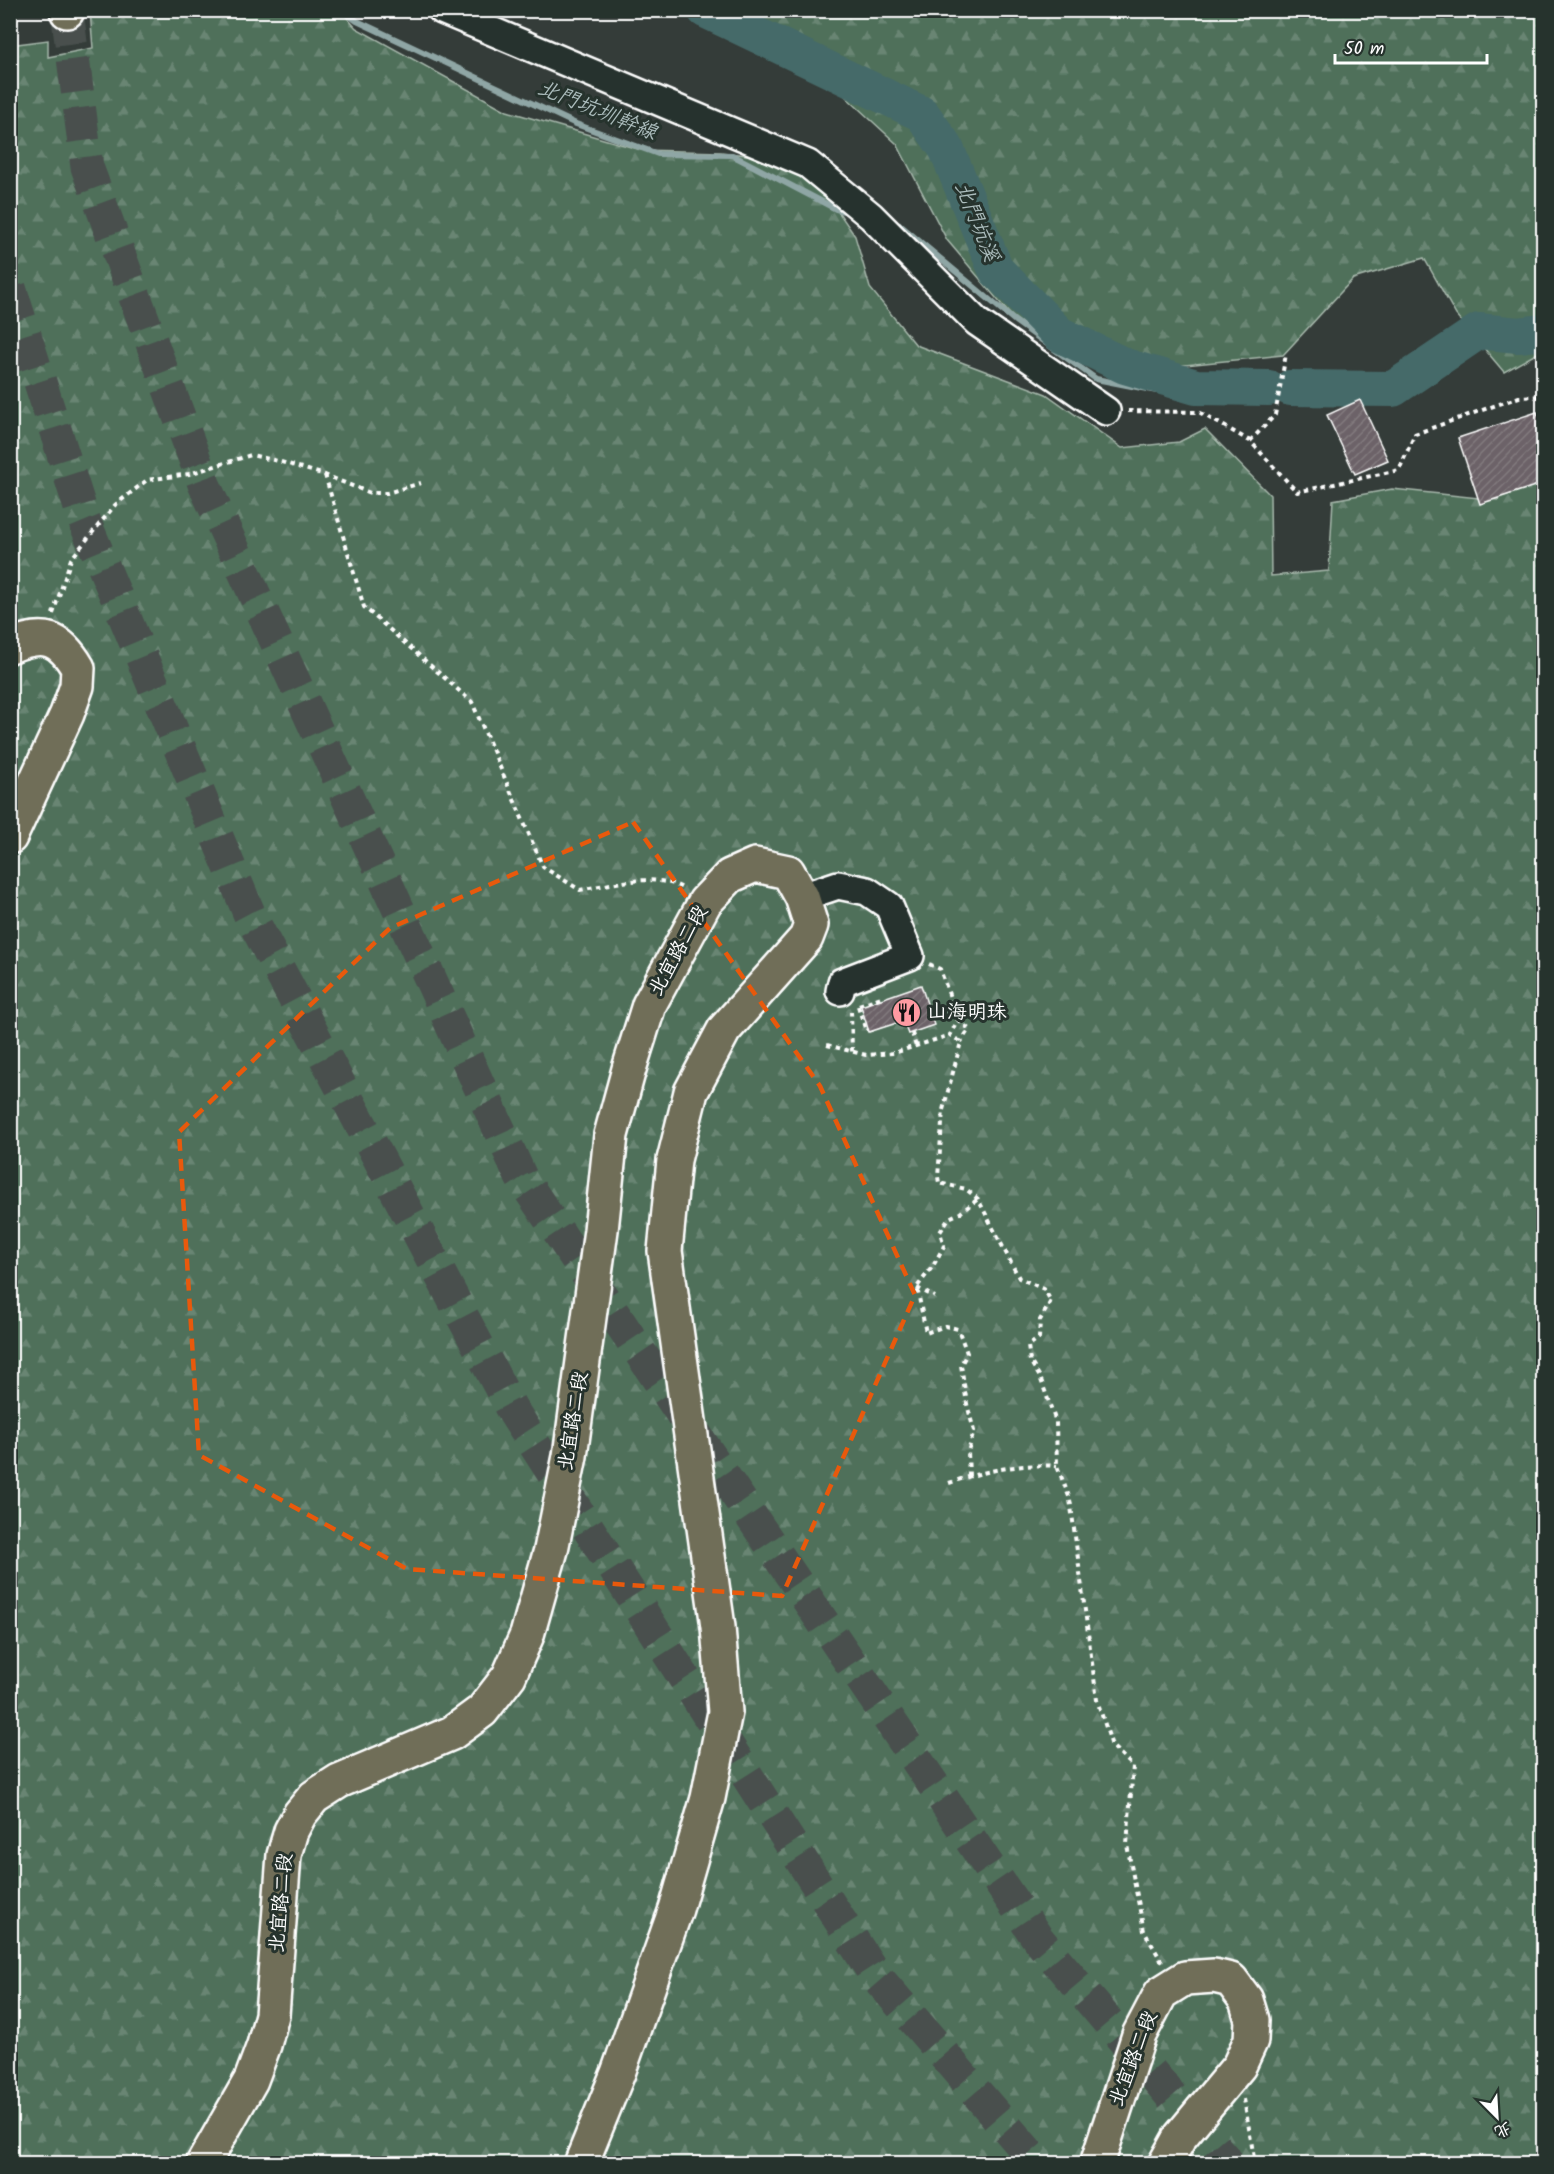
<svg xmlns="http://www.w3.org/2000/svg" width="1554" height="2174" viewBox="0 0 1554 2174" font-family="Kalam,'LXGW WenKai TC',sans-serif">
  <defs>
    <pattern id="forest-firs" width="22" height="20" patternUnits="userSpaceOnUse" patternTransform="scale(1.5)"><rect width="22" height="20" fill="#4f705a"/><path d="M5 1l3.5 6h-7zM16 11l3.5 6h-7z" fill="#698573"/></pattern>
    <pattern id="building-hatch" width="6" height="6" patternUnits="userSpaceOnUse" patternTransform="scale(1.5)"><rect width="6" height="6" fill="#6c6267"/><path d="M-1 1l2-2M0 6l6-6M5 7l2-2" fill="none" stroke="#827a7e"/></pattern>
  </defs>
  <rect width="100%" height="100%" fill="#343c39"/>
  <filter id="ink" filterUnits="userSpaceOnUse"><feTurbulence type="fractalNoise" baseFrequency=".0167" numOctaves="2"/><feDisplacementMap in="SourceGraphic" scale="12" xChannelSelector="R" yChannelSelector="G"/><feConvolveMatrix kernelMatrix="1 2 1 2 8 2 1 2 1" color-interpolation-filters="sRGB"/></filter>
  <g filter="url(#ink)">
    <!-- forest -->
    <g fill="url(#forest-firs)" stroke="#a7b8ac" stroke-width="1.5">
      <polygon points="90,11 341,11 356,28 507,111 641,150 721,152 771,158 822,188 855,236 870,288 916,345 1046,394 1122,448 1179,442 1205,429 1270,495 1271,576 1329,571 1333,500 1392,489 1498,500 1543,444 1543,2163 11,2163 10,45 48,40 48,57 93,48"/>
      <polygon points="697,11 1543,11 1543,350 1504,372 1456,315 1424,258 1353,279 1283,355 1185,365 1072,360 1013,318 947,240 897,144 833,85 710,21"/>
    </g>
    <g fill="none" stroke-linecap="round" stroke-linejoin="round">
      <!-- stream -->
      <g stroke="#8fa6a5" stroke-width="6">
        <polyline points="342,10 357,21 576,124 658,154 732,155 836,209 848,212"/>
        <polyline points="900,225 1015,321 1096,379 1157,391 1196,387"/>
      </g>
      <!-- river -->
      <g stroke="#456a69" stroke-width="36">
        <polyline points="705,10 922,114 946,148 996,270 1059,334 1125,366 1196,387 1269,388"/>
        <polyline points="1290,388 1393,389 1479,331 1518,335 1544,332"/>
      </g>
    </g>
    <!-- building -->
    <g fill="url(#building-hatch)" stroke="#fff" stroke-width="1.5">
      <polygon points="1360,400 1388,460 1355,474 1327,415"/>
      <polygon points="1537,412 1544,431 1544,483 1480,504 1458,438"/>
      <polygon points="921,985 934,1025 908,1034 903,1021 869,1032 861,1006"/>
    </g>
    <g fill="none" stroke-linecap="round" stroke-linejoin="round">
      <!-- highway-tunnel -->
      <g stroke="#48504d" stroke-width="33" stroke-dasharray="33 16" stroke-linecap="butt">
        <polyline points="67,11 87,167 204,484 521,1177 1038,1939 1229,2164"/>
        <polyline points="10,288 84,520 249,913 511,1408 875,1975 1038,2164"/>
      </g>
      <defs>
        <g id="minor">
          <polyline points="442,10 808,164 871,216 977,322 1106,411"/>
          <polyline points="802,897 838,885 867,891 889,906 910,956 842,982 840,991"/>
        </g>
        <g id="major">
          <path d="M 10,646 C 44,632 60,637 78,668 L 77,686 L 67,714 L 10,837"/>
          <polyline points="203,2164 251,2080 264,2045 272,2015 284,1855 291,1831 300,1814 314,1797 339,1781 452,1733 482,1711 509,1676 527,1635 551,1550 570,1456 601,1230 611,1135 629,1069 649,1005 705,902 730,876 755,865 788,872 802,897 811,925 806,938 724,1030 691,1092 674,1160 665,1251 718,1627 725,1712 708,1798 676,1909 618,2073 581,2164"/>
          <polyline points="1097,2164 1139,2035 1161,1993 1185,1978 1214,1976 1231,1980 1246,2000 1252,2020 1251,2040 1239,2066 1180,2137 1165,2164"/>
        </g>
        <polyline id="highway" points="67,10 67,11"/>
      </defs>
      <!-- minor casing -->
      <use href="#minor" stroke="#fff" stroke-width="32"/>
      <!-- major casing -->
      <use href="#major" stroke="#fff" stroke-width="38"/>
      <!-- highway casing -->
      <use href="#highway" stroke="#fff" stroke-width="38"/>
      <!-- path -->
      <g stroke="#fff" stroke-width="4" stroke-dasharray="4.5 4.5" stroke-linecap="butt">
        <polyline points="1128,411 1199,412 1250,441 1297,492 1399,470 1415,434 1519,397 1544,396"/>
        <polyline points="1250,441 1275,415 1286,354"/>
        <path d="M 325,475 L 364,607 L 472,702 L 543,867 L 580,890 C 611,884 656,872 684,889"/>
        <polyline points="53,614 71,559 115,505 147,480 189,474 251,455 278,461 325,475 370,493 387,493 421,483"/>
        <polyline points="929,964 940,969 958,1020 950,1035 961,1042 943,1110 938,1177 939,1183 966,1189 978,1199 1019,1278 1044,1289 1051,1301 1040,1320 1039,1338 1028,1346 1030,1361 1040,1377 1056,1422 1057,1466 1070,1499 1097,1700 1112,1746 1133,1766 1127,1845 1144,1931 1162,1962"/>
        <polyline points="859,1005 881,997"/>
        <polyline points="858,1006 866,1031 869,1030"/>
        <polyline points="851,1011 852,1052"/>
        <polyline points="958,1020 969,1029 961,1042"/>
        <polyline points="912,1033 916,1047"/>
        <polyline points="827,1045 866,1055 894,1053 950,1035"/>
        <polyline points="917,1288 935,1297"/>
        <polyline points="969,1476 968,1452 974,1431 967,1404 961,1365 967,1353 958,1329 945,1326 926,1333 917,1287 933,1266 944,1246 940,1232 949,1218 960,1213 978,1199"/>
        <path d="M 949,1483 C 984,1471 1019,1463 1057,1466"/>
        <polyline points="1244,2099 1255,2164"/>
      </g>
      <!-- minor -->
      <use href="#minor" stroke="#26332d" stroke-width="27"/>
      <!-- major -->
      <use href="#major" stroke="#706e59" stroke-width="33"/>
      <!-- highway -->
      <use href="#highway" stroke="#706e59" stroke-width="33"/>
    </g>
  </g>
  <!-- marked area -->
  <path fill="none" stroke="#e8590c" stroke-width="4.5" stroke-dasharray="12 8" stroke-linejoin="round" d="M 633,822 L 820,1086 L 915,1295 L 782,1596 L 407,1569 L 199,1455 L 179,1132 L 390,928 Z"/>
  <!-- icons -->
  <defs>
    <symbol id="restaurant-disc" viewBox="-11 -11 22 22"><circle r="9.5" fill="#ff9aa2" stroke="#26332d"/><path d="M-5-6h1v4h1v-4h1v4h1v-4h1v5L-1.5 .5V6h-2V.5L-5-1ZM5-6V6H3V1.5H1.5Q1.5-4 5-6Z" fill="#111"/></symbol>
  </defs>
  <g fill-rule="evenodd">
    <use href="#restaurant-disc" x="890" y="996" width="33" height="33"/>
  </g>
  <g text-anchor="middle" dominant-baseline="central" stroke-width="6" stroke-linejoin="round" paint-order="stroke">
    <!-- street labels -->
    <g font-size="20" fill="#fff" stroke="#26332d">
      <text transform="translate(679 951) rotate(-61)">北宜路二段</text>
      <text transform="translate(574 1421) rotate(-81)">北宜路二段</text>
      <text transform="translate(282 1903) rotate(-85)">北宜路二段</text>
      <text transform="translate(1134 2059) rotate(-69)">北宜路二段</text>
    </g>
    <!-- poi labels -->
    <g font-size="20" fill="#fff" stroke="#26332d" text-anchor="start">
      <text x="927" y="1013">山海明珠</text>
    </g>
    <!-- water labels -->
    <g font-size="21" font-style="italic" fill="#abbcbc" stroke="#26332d">
      <text transform="translate(597 111) rotate(22)">北門坑圳幹線</text>
      <text transform="translate(976 222) rotate(68)">北門坑溪</text>
    </g>
  </g>
  <!-- margin -->
  <rect width="1554" height="2174" fill="none" stroke="#26332d" stroke-width="36"/>
  <rect x="18" y="18" width="1518" height="2138" fill="none" stroke="#fff" stroke-width="2" filter="url(#ink)"/>
  <!-- north arrow -->
  <g transform="translate(1497 2117) rotate(156)" stroke="#26332d" stroke-width="4.5" paint-order="stroke">
  <path d="M0-4.5L10 22L0 15L-10 22Z" fill="#ffffff"/>
  <text y="-9" font-size="16" font-weight="bold" text-anchor="middle" fill="#ffffff">北</text>
  </g>
  <!-- scale -->
  <path d="M1335 54v9h152v-9" fill="none" stroke="#ffffff" stroke-width="3"/>
  <text x="1344" y="54" font-size="18" fill="#ffffff" stroke="#26332d" stroke-width="4.5" paint-order="stroke">50 m</text>
</svg>
